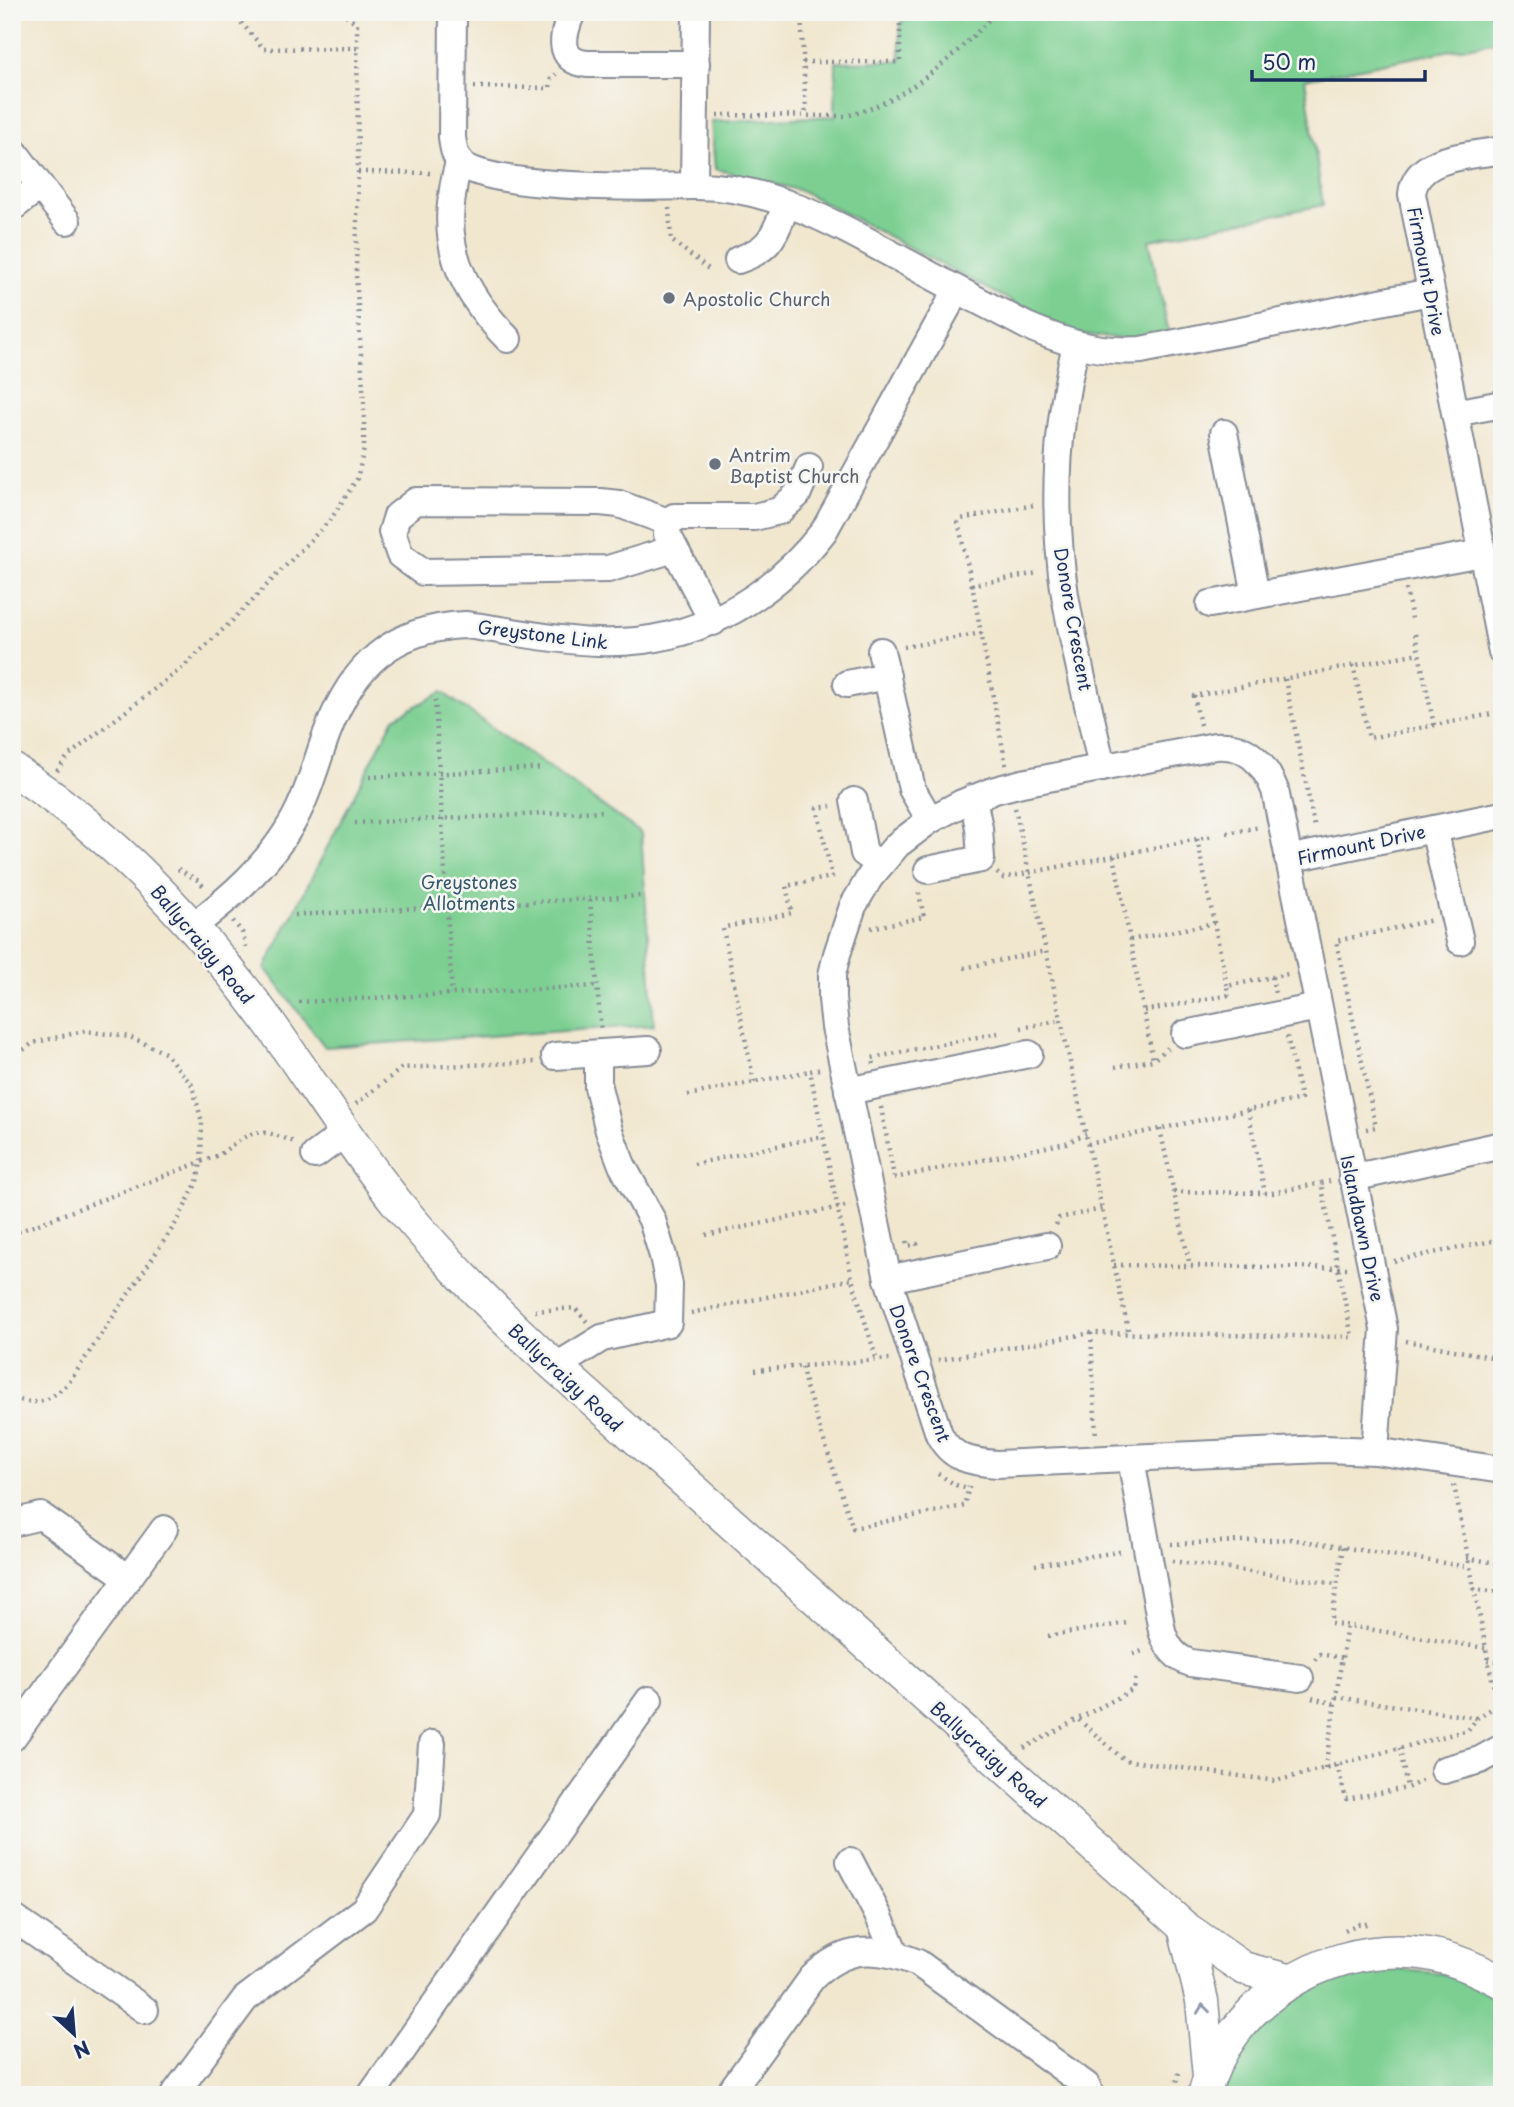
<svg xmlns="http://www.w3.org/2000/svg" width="1514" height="2107" viewBox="0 0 1514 2107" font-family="'Playpen Sans',sans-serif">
  <rect width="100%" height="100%" fill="#f6f6f2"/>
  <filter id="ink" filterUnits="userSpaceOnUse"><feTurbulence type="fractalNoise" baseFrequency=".0143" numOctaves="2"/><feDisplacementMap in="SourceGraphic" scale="14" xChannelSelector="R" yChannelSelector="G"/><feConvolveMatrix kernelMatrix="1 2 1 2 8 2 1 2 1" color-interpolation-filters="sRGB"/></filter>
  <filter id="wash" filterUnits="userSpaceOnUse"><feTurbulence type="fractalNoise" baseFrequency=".00686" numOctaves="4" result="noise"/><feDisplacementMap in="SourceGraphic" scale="28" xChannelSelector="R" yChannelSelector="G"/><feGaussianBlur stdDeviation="1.57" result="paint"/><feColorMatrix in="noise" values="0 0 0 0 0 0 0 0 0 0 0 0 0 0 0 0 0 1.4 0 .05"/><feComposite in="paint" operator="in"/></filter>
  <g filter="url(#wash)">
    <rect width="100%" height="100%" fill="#f1e7cf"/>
    <!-- green -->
    <g fill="#7ccf91" stroke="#4c7f78" stroke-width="2">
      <polygon points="911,12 1502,12 1502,40 1305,79 1323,205 1149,240 1170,338 1138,341 1072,333 802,191 715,169 711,122 835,116 836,62 900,61 900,23"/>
      <polygon points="442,692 641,833 654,1025 325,1047 265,968 394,718"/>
      <polygon points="1382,1968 1446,1974 1502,2000 1502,2095 1223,2095 1229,2071 1267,2019 1320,1984"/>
    </g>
  </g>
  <g filter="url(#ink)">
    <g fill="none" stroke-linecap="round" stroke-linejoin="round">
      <defs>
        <g id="minor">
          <path d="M 453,12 L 452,137 C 453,145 454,155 460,162 C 486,190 652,187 694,186 L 696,12"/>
          <path d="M 572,12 C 563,33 555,61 588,64 L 696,64"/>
          <polyline points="12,149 67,221"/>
          <path d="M 1502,150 C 1472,156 1416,155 1412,194 L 1502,652"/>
          <path d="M 460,161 C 454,175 453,189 451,204 C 445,259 471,301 508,339"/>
          <path d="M 694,186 C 772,185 841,227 908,263 C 948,285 987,305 1027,326 C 1067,343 1097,353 1141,350 L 1430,292"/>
          <polyline points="12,208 40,186"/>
          <path d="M 738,260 C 773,248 773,236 787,204"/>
          <path d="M 1076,345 C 1056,426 1052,512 1065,595 C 1075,653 1090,711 1102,768"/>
          <polyline points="1455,413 1502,404"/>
          <polyline points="1224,433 1256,595"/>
          <polyline points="668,522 619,504 600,502 416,501 397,516 392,532 400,555 423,572 608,569 674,549"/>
          <polyline points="1210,604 1481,553"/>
          <polyline points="713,622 667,534 668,522 674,517 754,517 779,511 797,495 809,467"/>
          <polyline points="881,651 912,789 930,820"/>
          <polyline points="847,684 887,676"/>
          <polyline points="854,801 864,853 879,864"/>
          <polyline points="1434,829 1460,941"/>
          <polyline points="1288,859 1502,815"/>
          <polyline points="928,870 981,859 979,828 973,798"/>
          <path d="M 192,927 C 230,898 268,865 292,823 C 308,795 316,763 327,733 C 352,666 392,628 465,625 C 508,630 554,641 598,642 C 690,646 769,602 824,531 L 957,290"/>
          <polyline points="1185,1034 1318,1007"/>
          <polyline points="555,1056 648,1050"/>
          <polyline points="848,1091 1029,1054"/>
          <polyline points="315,1155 345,1133"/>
          <polyline points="1352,1178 1502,1145"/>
          <polyline points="888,1279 1047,1246"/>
          <polyline points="555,1367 602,1338 668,1323 669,1285 663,1256 652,1220 622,1165 609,1131 598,1087 598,1054"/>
          <path d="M 1375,1451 L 1384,1329 L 1275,790 C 1264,763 1246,743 1215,746 L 1022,783 L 995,790 L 962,803 L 930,820 L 897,845 L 870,877 L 853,906 L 837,954 L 832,975 L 832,999 L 835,1027 L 888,1279 L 939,1434 C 951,1459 972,1462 997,1464 L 1324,1449 L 1375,1451 L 1502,1470"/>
          <path d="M 1131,1459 L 1162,1631 C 1167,1647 1175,1658 1191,1663 L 1300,1678"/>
          <polyline points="12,1523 41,1516 128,1578"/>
          <polyline points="12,1738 164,1529"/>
          <polyline points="1444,1770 1480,1760 1502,1748"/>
          <polyline points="850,1861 880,1919 895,1953"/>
          <polyline points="12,1917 145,2010"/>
          <polyline points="174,2095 245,1999 364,1909 427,1815 432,1744"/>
          <polyline points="371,2095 649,1700"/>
          <path d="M 728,2095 L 812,1978 C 845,1945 877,1946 918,1963 L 1087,2086 L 1090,2095"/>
        </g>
        <g id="major">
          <path d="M 12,769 C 113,834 197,924 268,1021 C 311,1081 351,1145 397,1203 C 440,1255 487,1303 536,1349 L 1184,1927 L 1243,1968 L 1291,1981"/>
          <polyline points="1184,1927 1202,2001 1209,2077"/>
          <path d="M 1204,2095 C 1228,2004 1320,1946 1411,1952 C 1444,1954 1473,1967 1502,1982"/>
        </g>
      </defs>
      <!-- minor casing -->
      <use href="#minor" stroke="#868b96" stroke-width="30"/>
      <!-- major casing -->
      <use href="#major" stroke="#868b96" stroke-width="35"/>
      <!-- path -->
      <g stroke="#868b96" stroke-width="4.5" stroke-dasharray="2 5" stroke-linecap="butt">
        <polyline points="232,12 264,49 358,48"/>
        <polyline points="801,12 806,116"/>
        <polyline points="803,62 900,62 900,23 911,12"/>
        <polyline points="474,87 550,88 551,79 556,74"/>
        <path d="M 717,115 L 846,116 C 905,102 956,56 996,12"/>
        <polyline points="358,172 433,173"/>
        <polyline points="669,208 671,240 710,270"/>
        <polyline points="972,585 958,522 961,519 1034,505"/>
        <polyline points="1406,589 1412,619"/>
        <polyline points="1415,634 1434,725"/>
        <polyline points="904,647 982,633"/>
        <polyline points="1353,665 1369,738 1502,712"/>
        <polyline points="1285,679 1315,829"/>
        <polyline points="435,700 452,994"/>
        <polyline points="1200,725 1194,696 1419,653"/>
        <polyline points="1006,765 972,585 1038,573"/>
        <polyline points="57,771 68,756 183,667 232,621 331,519 357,479 364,449 364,404 356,274 358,172 357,25 343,12"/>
        <polyline points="369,777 543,768"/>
        <polyline points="1015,808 1129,1334"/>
        <polyline points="355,823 603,811"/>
        <polyline points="1227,833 1260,827"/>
        <polyline points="1197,839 1227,986"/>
        <polyline points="1114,856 1153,1060"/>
        <polyline points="178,869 199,881 205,888"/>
        <polyline points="997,873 1003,878 1213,836"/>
        <polyline points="590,900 601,1032"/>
        <polyline points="295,915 640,896"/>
        <polyline points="233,921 242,932 246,947"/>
        <polyline points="871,928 924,917 918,889"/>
        <polyline points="1130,940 1214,923"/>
        <polyline points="964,968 1046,951"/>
        <polyline points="1272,977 1275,994"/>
        <polyline points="299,1002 597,986"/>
        <polyline points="1144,1011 1228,995 1227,986 1288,974"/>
        <polyline points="1021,1028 1061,1020"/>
        <path d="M 12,1058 L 33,1043 L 84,1031 L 130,1037 L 165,1053 L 192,1085 L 202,1122 L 201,1163 L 197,1182 L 178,1220 L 68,1384 C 46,1402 40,1406 12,1398"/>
        <polyline points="874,1064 872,1058 998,1033"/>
        <polyline points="1115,1067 1153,1060 1168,1048"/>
        <polyline points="819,1069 810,1071 852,1279 877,1361"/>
        <polyline points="754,1082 723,929 726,927 792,913 786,886 832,877 817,808 831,806"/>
        <polyline points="688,1095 810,1071"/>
        <polyline points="356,1104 402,1068 535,1062"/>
        <polyline points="881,1107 894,1177"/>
        <polyline points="1248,1110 1265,1193"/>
        <polyline points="1160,1129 1190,1266"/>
        <polyline points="1366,1129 1376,1127 1336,941 1433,920"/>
        <polyline points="1088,1144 1301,1099 1287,1036"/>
        <polyline points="694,1164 823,1136"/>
        <polyline points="894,1178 1066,1143 1086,1134"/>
        <polyline points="1174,1192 1272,1193 1321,1183"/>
        <polyline points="1056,1225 1059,1218 1102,1209"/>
        <path d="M 12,1234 L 219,1155 C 255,1128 255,1127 297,1143"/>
        <polyline points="706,1235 850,1205"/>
        <polyline points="907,1241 908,1246 917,1244 918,1249"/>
        <polyline points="1394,1261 1502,1239"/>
        <polyline points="1114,1265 1347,1268"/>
        <polyline points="535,1311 575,1308 587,1322"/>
        <polyline points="691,1313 852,1279"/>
        <polyline points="1091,1333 1096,1437"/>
        <polyline points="1406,1341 1502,1359"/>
        <polyline points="938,1360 1091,1333 1352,1337 1321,1183 1330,1181"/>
        <polyline points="802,1367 806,1387 853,1528 964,1506 970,1483"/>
        <polyline points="755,1370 890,1359"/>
        <polyline points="938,1474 956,1485 968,1488"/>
        <polyline points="1454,1485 1497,1705"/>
        <polyline points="1171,1544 1290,1539 1469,1567"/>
        <polyline points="1343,1547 1331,1623 1485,1648"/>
        <polyline points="1467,1558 1502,1564"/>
        <polyline points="1172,1561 1337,1584"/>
        <polyline points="1035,1565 1124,1551"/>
        <polyline points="1473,1589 1502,1592"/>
        <polyline points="1048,1636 1127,1623"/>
        <polyline points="1133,1654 1146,1650"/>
        <polyline points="1315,1660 1320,1654 1342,1658"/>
        <polyline points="1488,1660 1502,1662"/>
        <polyline points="1336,1697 1477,1718"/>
        <polyline points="1312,1698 1335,1704"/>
        <polyline points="1079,1720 1124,1760 1276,1781 1468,1730 1477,1718 1502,1702"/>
        <polyline points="1024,1748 1134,1689 1136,1675"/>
        <polyline points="1400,1748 1407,1788"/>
        <polyline points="1337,1765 1346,1799 1407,1788 1426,1779"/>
        <polyline points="1325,1768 1347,1625"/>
        <polyline points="1345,1930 1358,1924 1370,1924"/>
        <polyline points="1173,2095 1180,2069"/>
      </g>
      <!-- minor -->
      <use href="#minor" stroke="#fff" stroke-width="26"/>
      <!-- major -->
      <use href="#major" stroke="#fff" stroke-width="32"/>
    </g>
    <!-- one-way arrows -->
    <defs><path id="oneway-chevron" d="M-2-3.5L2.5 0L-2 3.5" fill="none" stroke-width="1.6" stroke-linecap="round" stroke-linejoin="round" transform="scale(1.75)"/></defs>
    <use stroke="#8d97ae" href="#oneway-chevron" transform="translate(1203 2009) rotate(-97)"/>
  </g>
  <!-- markers -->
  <g fill="#6b7280" stroke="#f6f6f2" stroke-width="2.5">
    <circle cx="669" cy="298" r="7"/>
    <circle cx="715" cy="464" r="7"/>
  </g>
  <g text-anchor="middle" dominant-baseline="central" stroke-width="5" stroke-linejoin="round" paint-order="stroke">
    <!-- street labels -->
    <g font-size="18" fill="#1b2f5e" stroke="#f6f6f2">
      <text transform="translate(1427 271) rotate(79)">Firmount Drive</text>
      <text transform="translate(1074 619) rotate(80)">Donore Crescent</text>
      <text transform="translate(543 634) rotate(7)">Greystone Link</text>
      <text transform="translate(1361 844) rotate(-12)">Firmount Drive</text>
      <text transform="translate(203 944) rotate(50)">Ballycraigy Road</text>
      <text transform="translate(1363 1228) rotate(78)">Islandbawn Drive</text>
      <text transform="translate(921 1373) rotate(70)">Donore Crescent</text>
      <text transform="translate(566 1377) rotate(43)">Ballycraigy Road</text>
      <text transform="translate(989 1754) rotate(42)">Ballycraigy Road</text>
    </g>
    <!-- worship labels -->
    <g font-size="18" fill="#5b616d" stroke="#f6f6f2" text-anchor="start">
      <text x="683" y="298">Apostolic Church</text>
      <text x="729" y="454">Antrim<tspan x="729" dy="21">Baptist Church</tspan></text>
    </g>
    <!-- park labels -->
    <g font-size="18" fill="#33576b" stroke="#f6f6f2">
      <text x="469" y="881">Greystones<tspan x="469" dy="21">Allotments</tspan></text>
    </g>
  </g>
  <!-- margin -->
  <rect width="1514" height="2107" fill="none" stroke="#f6f6f2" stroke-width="42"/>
  <!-- north arrow -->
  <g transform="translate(74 2034) rotate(154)" stroke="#f6f6f2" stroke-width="5" paint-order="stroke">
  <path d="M0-5L12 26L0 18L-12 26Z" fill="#1b2f5e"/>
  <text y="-10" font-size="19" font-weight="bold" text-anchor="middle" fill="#1b2f5e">N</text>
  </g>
  <!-- scale -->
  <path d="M1252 70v10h173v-10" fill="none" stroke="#1b2f5e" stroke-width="3.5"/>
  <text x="1262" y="70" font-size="21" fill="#1b2f5e" stroke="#f6f6f2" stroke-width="5" paint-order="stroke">50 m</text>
</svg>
